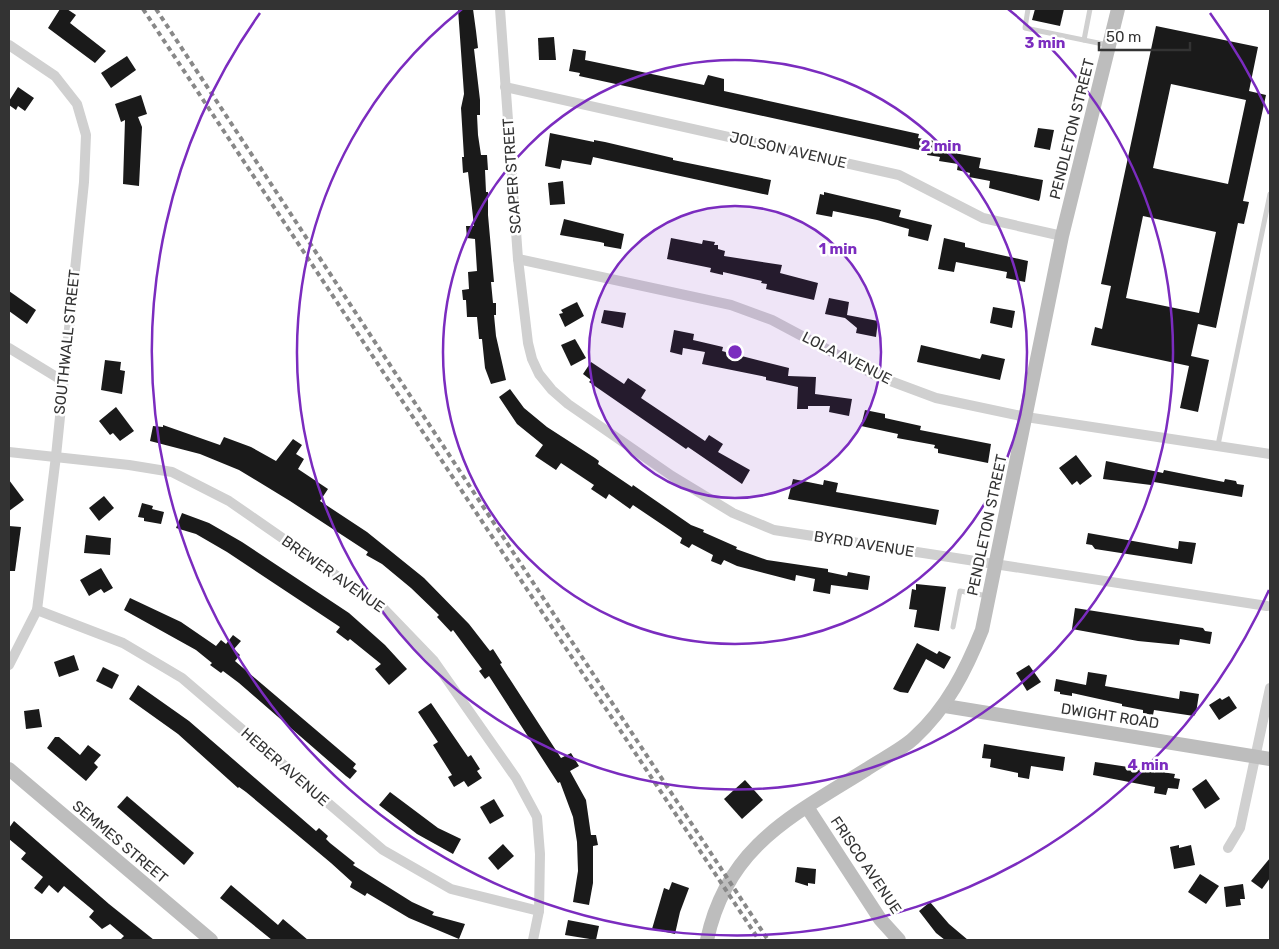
<svg xmlns="http://www.w3.org/2000/svg" width="1279" height="949" viewBox="0 0 1279 949" font-family="Rubik,sans-serif">
  <rect width="100%" height="100%" fill="#fff"/>
  <!-- building -->
  <g fill="#1a1a1a" fill-rule="evenodd">
    <polygon points="60,9 67,9 76,15 70,23 106,51 95,63 48,28"/>
    <polygon points="458,9 473,9 476,31 478,48 474,49 480,100 480,115 477,115 478,135 481,155 487,155 488,170 485,170 486,192 488,192 488,215 494,282 491,282 493,303 496,303 496,315 494,315 496,336 506,380 491,384 485,368 482,339 479,339 477,317 467,317 466,300 463,300 462,290 469,289 468,272 477,271 475,239 467,238 466,226 474,226 468,172 463,173 462,157 464,157 461,108 464,94"/>
    <polygon points="1035,9 1064,9 1060,26 1032,20"/>
    <path d="M 1156,26 L 1258,47 L 1249,91 L 1266,95 L 1243,201 L 1249,202 L 1244,224 L 1238,223 L 1216,328 L 1198,324 L 1191,356 L 1209,360 L 1198,412 L 1180,408 L 1189,366 L 1091,345 L 1095,327 L 1102,329 L 1111,286 L 1101,284 ZM 1171,84 L 1246,100 L 1228,184 L 1153,168 ZM 1143,216 L 1216,232 L 1199,313 L 1126,298 Z"/>
    <polygon points="554,37 556,60 539,60 538,38"/>
    <polygon points="573,49 586,51 585,60 704,85 708,75 724,79 724,91 919,134 918,138 950,144 949,152 981,158 979,168 1043,180 1040,198 1039,201 989,188 990,181 969,177 970,173 957,170 958,164 939,161 940,157 927,155 928,152 579,76 580,73 569,71"/>
    <polygon points="127,56 136,70 111,88 101,73"/>
    <polygon points="18,87 34,98 25,111 18,106 16,110 9,105 9,101"/>
    <polygon points="141,95 147,114 138,117 142,127 139,186 123,184 125,120 121,122 115,104"/>
    <polygon points="1038,128 1054,130 1050,150 1034,147"/>
    <polygon points="550,133 594,142 594,140 605,142 673,158 673,160 771,180 768,195 593,157 591,165 562,160 560,169 545,166"/>
    <polygon points="563,181 565,204 550,205 548,183"/>
    <polygon points="824,192 901,210 899,217 932,225 928,241 908,236 909,229 877,220 833,211 832,217 816,214 820,194 824,195"/>
    <polygon points="564,219 624,234 621,249 604,246 604,243 600,242 560,235"/>
    <polygon points="671,238 702,244 703,240 715,242 714,245 718,245 718,249 725,251 724,256 782,265 780,273 818,283 814,300 766,289 767,284 761,283 762,281 723,272 723,275 710,272 711,268 667,259"/>
    <polygon points="944,238 965,243 965,247 1028,261 1025,282 1006,278 1007,272 956,262 954,272 938,269"/>
    <polygon points="9,291 36,310 27,324 9,311"/>
    <polygon points="829,298 849,302 847,315 878,321 876,337 856,333 857,328 845,318 825,314"/>
    <polygon points="577,302 584,316 565,327 559,314 563,313 561,310"/>
    <polygon points="993,307 1015,311 1012,328 990,323"/>
    <polygon points="604,310 626,313 623,328 601,323"/>
    <polygon points="674,330 694,334 693,340 723,347 722,351 789,368 788,376 816,377 815,394 852,399 849,416 829,412 830,406 808,406 808,409 797,409 798,387 766,380 766,377 702,364 705,352 683,348 682,355 670,352"/>
    <polygon points="575,339 586,358 571,366 561,345"/>
    <polygon points="921,345 980,359 982,354 1005,359 1000,380 917,362"/>
    <polygon points="105,360 121,362 120,370 125,371 122,394 101,390"/>
    <polygon points="591,362 624,384 628,378 646,390 641,398 705,441 709,435 723,444 718,452 750,470 742,484 688,447 686,449 589,382 591,380 583,374"/>
    <polygon points="510,389 524,408 547,427 595,458 599,461 598,464 632,487 633,485 691,525 704,530 703,532 737,547 736,549 767,560 828,569 828,572 847,576 848,572 870,576 868,590 831,585 830,594 813,591 815,579 796,575 795,581 737,566 724,560 721,565 711,561 713,555 692,544 689,548 680,543 682,538 633,505 630,509 609,494 606,499 591,489 594,485 561,463 556,470 535,456 543,445 517,424 499,397"/>
    <polygon points="116,407 134,431 120,441 113,433 110,435 99,421"/>
    <polygon points="865,410 885,414 885,418 921,426 920,430 991,444 988,463 938,453 938,449 934,448 935,445 897,438 898,434 861,426"/>
    <polygon points="163,425 220,445 224,437 251,447 276,461 293,439 302,445 296,454 304,459 298,469 328,489 320,501 367,532 424,578 469,624 490,651 493,649 502,663 500,664 561,758 571,753 579,766 570,771 586,800 591,835 596,835 598,845 593,846 593,883 589,905 573,902 578,871 577,842 573,817 560,782 558,783 489,676 485,679 479,671 482,669 453,630 451,632 437,617 439,615 411,588 382,564 366,555 368,552 290,501 239,470 200,454 150,441 153,426 163,427"/>
    <polygon points="1076,455 1092,476 1080,485 1077,481 1072,485 1059,468"/>
    <polygon points="1106,461 1163,473 1164,470 1224,482 1225,479 1236,481 1237,484 1244,485 1242,497 1154,482 1151,485 1103,479"/>
    <polygon points="793,479 823,485 824,480 838,483 836,492 939,510 936,525 788,499"/>
    <polygon points="9,480 24,500 9,511"/>
    <polygon points="104,496 114,508 99,521 89,508"/>
    <polygon points="142,503 153,506 152,509 164,512 161,524 144,521 144,518 138,517"/>
    <polygon points="182,513 209,523 242,542 349,613 385,645 407,669 389,685 375,669 381,664 350,639 348,641 336,632 340,627 227,552 196,534 176,528"/>
    <polygon points="9,526 21,527 15,571 9,571"/>
    <polygon points="1088,533 1178,549 1179,541 1196,543 1192,564 1095,549 1092,545 1086,544"/>
    <polygon points="86,535 111,538 110,555 84,553"/>
    <polygon points="101,568 113,588 104,593 101,589 89,596 80,580"/>
    <polygon points="916,584 946,587 939,631 914,627 917,610 909,609 912,589 916,590"/>
    <polygon points="130,598 181,622 216,646 221,640 226,644 233,635 241,641 234,649 240,655 235,661 356,764 353,768 357,771 350,779 346,776 239,683 223,671 221,673 210,665 212,663 196,650 124,610"/>
    <polygon points="1075,608 1203,628 1205,631 1212,632 1210,644 1180,639 1179,645 1138,641 1072,629"/>
    <polygon points="917,643 937,654 939,651 951,657 944,669 926,659 908,693 900,692 893,689"/>
    <polygon points="74,655 79,670 59,677 54,662"/>
    <polygon points="1029,665 1041,682 1027,691 1016,673"/>
    <polygon points="103,667 119,675 112,689 96,681"/>
    <polygon points="1088,672 1107,675 1105,686 1179,699 1180,691 1199,694 1196,713 1194,716 1154,710 1153,715 1143,713 1143,710 1122,706 1122,704 1072,693 1072,696 1060,694 1060,692 1054,691 1056,679 1086,685"/>
    <polygon points="138,685 189,721 316,831 319,828 328,836 326,839 330,843 355,863 353,865 412,902 434,912 432,915 465,924 459,939 409,918 367,893 365,896 350,887 352,882 331,863 246,792 239,787 238,788 178,734 129,699"/>
    <polygon points="1229,696 1237,708 1219,720 1209,705 1220,698 1222,700"/>
    <polygon points="431,703 468,757 471,755 480,769 477,771 482,778 468,787 464,781 454,787 448,777 452,775 433,745 438,742 418,712"/>
    <polygon points="39,709 42,727 26,729 24,711"/>
    <polygon points="55,737 59,737 80,755 88,745 101,755 94,763 98,767 86,781 47,748"/>
    <polygon points="984,744 1065,757 1063,771 1031,766 1029,779 1018,777 1018,773 990,767 991,759 982,758"/>
    <polygon points="1095,762 1175,774 1174,778 1180,779 1178,789 1168,788 1166,795 1154,793 1155,787 1093,775"/>
    <polygon points="1206,779 1220,799 1205,809 1192,789"/>
    <polygon points="745,780 763,800 742,819 724,799"/>
    <polygon points="390,792 438,828 461,839 453,854 417,834 379,805"/>
    <polygon points="127,796 194,853 184,865 117,807"/>
    <polygon points="494,799 504,816 490,824 480,807"/>
    <polygon points="14,821 109,904 154,940 120,940 124,936 110,924 102,929 89,917 94,911 64,886 58,893 49,885 42,894 34,888 43,877 21,859 26,853 9,839 9,828"/>
    <polygon points="503,844 514,856 498,870 488,858"/>
    <polygon points="1179,845 1179,848 1191,845 1195,865 1174,869 1170,847"/>
    <polygon points="1270,858 1270,878 1262,889 1251,881"/>
    <polygon points="797,867 816,869 815,884 808,883 808,886 795,882"/>
    <polygon points="1200,874 1219,886 1206,904 1188,892"/>
    <polygon points="672,882 689,888 680,912 675,934 652,929 664,888 669,890"/>
    <polygon points="1243,884 1245,899 1240,899 1241,905 1226,907 1224,887"/>
    <polygon points="231,885 278,925 283,919 308,940 272,940 220,898"/>
    <polygon points="930,902 949,924 968,940 945,940 936,933 919,911"/>
    <polygon points="568,920 599,926 596,940 565,935"/>
  </g>
  <g fill="none" stroke-linecap="round" stroke-linejoin="round">
    <!-- lane -->
    <g stroke="#d0d0d0" stroke-width="5">
      <polyline points="1028,9 1025,28 1108,45"/>
      <polyline points="1084,40 1090,9"/>
      <polyline points="1218,445 1270,194"/>
      <polyline points="953,627 960,591 988,596"/>
    </g>
    <!-- street -->
    <g stroke="#d0d0d0" stroke-width="10">
      <polyline points="500,9 518,259 528,343 532,359 539,374 552,390 568,404 672,476 733,513 774,530 1267,606"/>
      <polyline points="9,45 55,76 77,104 86,135 84,182 56,456 37,610 9,665"/>
      <polyline points="505,87 899,175 983,218 1062,236"/>
      <polyline points="518,259 731,305 772,320 877,376 936,398 1026,417 1270,454"/>
      <polyline points="9,348 63,381"/>
      <polyline points="9,452 129,465 172,472 229,501 383,608 434,661 516,778 537,817 540,854 539,911 533,940"/>
      <polyline points="37,610 123,643 182,678 383,850 451,889 539,911"/>
      <polyline points="1228,848 1240,828 1270,688"/>
    </g>
    <!-- secondary -->
    <g stroke="#bdbdbd" stroke-width="14">
      <polyline points="945,706 1270,759"/>
      <polyline points="9,769 211,940"/>
      <polyline points="807,807 880,919 899,940"/>
      <path d="M 707,940 C 727,846 792,816 867,769 C 882,759 901,750 914,738 C 947,708 966,670 982,630 L 1062,236 L 1118,9"/>
    </g>
    <!-- rail -->
    <g stroke="#888" stroke-width="4" stroke-dasharray="5 4" stroke-linecap="butt">
      <polyline points="143,9 759,940"/>
      <polyline points="156,9 768,940"/>
    </g>
  </g>
  <!-- distance rings -->
  <circle cx="735" cy="352" r="146" fill="#7b2cbf" fill-opacity=".12"/>
  <g fill="none" stroke="#7b2cbf" stroke-width="2.5">
    <circle cx="735" cy="352" r="146"/>
    <circle cx="735" cy="352" r="292"/>
    <path d="M1008 9A438 438 0 1 1 462 9"/>
    <path d="M1269 590A584 584 0 1 1 260 13M1210 13A584 584 0 0 1 1269 114"/>
  </g>
  <g text-anchor="middle" dominant-baseline="central" stroke-width="5" stroke-linejoin="round" paint-order="stroke">
    <!-- street labels -->
    <g font-size="15" fill="#333" stroke="#fff">
      <text transform="translate(1072 129) rotate(-76)">PENDLETON STREET</text>
      <text transform="translate(788 150) rotate(13)">JOLSON AVENUE</text>
      <text transform="translate(512 176) rotate(-94)">SCAPER STREET</text>
      <text transform="translate(67 342) rotate(-84)">SOUTHWALL STREET</text>
      <text transform="translate(847 358) rotate(27)">LOLA AVENUE</text>
      <text transform="translate(987 525) rotate(-78)">PENDLETON STREET</text>
      <text transform="translate(864 544) rotate(9)">BYRD AVENUE</text>
      <text transform="translate(333 574) rotate(35)">BREWER AVENUE</text>
      <text transform="translate(1110 716) rotate(9)">DWIGHT ROAD</text>
      <text transform="translate(285 767) rotate(41)">HEBER AVENUE</text>
      <text transform="translate(120 842) rotate(40)">SEMMES STREET</text>
      <text transform="translate(866 865) rotate(56)">FRISCO AVENUE</text>
    </g>
  </g>
  <circle cx="735" cy="352" r="8" fill="#7b2cbf" stroke="#fff" stroke-width="2.5"/>
  <g font-size="15" text-anchor="middle" font-weight="bold" fill="#7b2cbf" stroke="#fff" stroke-width="5" stroke-linejoin="round" paint-order="stroke">
    <text x="1045" y="48">3 min</text>
    <text x="941" y="151">2 min</text>
    <text x="838" y="254">1 min</text>
    <text x="1148" y="770">4 min</text>
  </g>
  <!-- border -->
  <rect width="1279" height="949" fill="none" stroke="#333333" stroke-width="20"/>
  <!-- scale -->
  <path d="M1099 42v8h91v-8" fill="none" stroke="#333333" stroke-width="2.5"/>
  <text x="1106" y="42" font-size="15" fill="#333333" stroke="#ffffff" stroke-width="4" paint-order="stroke">50 m</text>
</svg>
